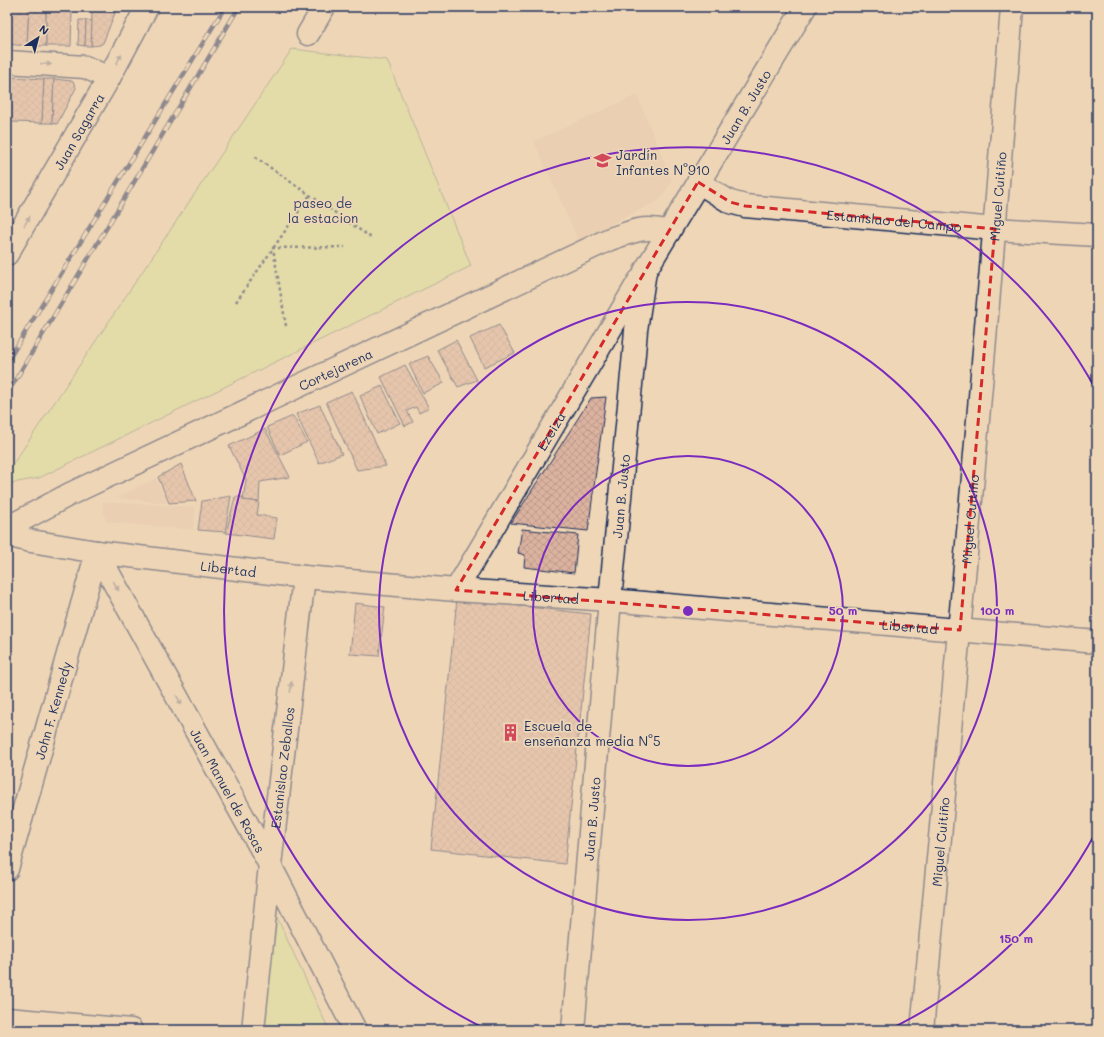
<svg xmlns="http://www.w3.org/2000/svg" width="1104" height="1037" viewBox="0 0 1104 1037" font-family="Mali,sans-serif">
  <defs>
    <pattern id="building-cross-hatch" width="8" height="8" patternUnits="userSpaceOnUse"><rect width="8" height="8" fill="#dbb29f"/><path d="M0 0l8 8M0 8l8-8" fill="none" stroke="#bb998b"/></pattern>
  </defs>
  <rect width="100%" height="100%" fill="#eed6b6"/>
  <filter id="ink" filterUnits="userSpaceOnUse"><feTurbulence type="fractalNoise" baseFrequency=".025" numOctaves="2"/><feDisplacementMap in="SourceGraphic" scale="8" xChannelSelector="R" yChannelSelector="G"/><feConvolveMatrix kernelMatrix="1 2 1 2 8 2 1 2 1" color-interpolation-filters="sRGB"/></filter>
  <g filter="url(#ink)">
    <!-- built -->
    <g fill="#e4c8ad">
      <polygon points="637,95 672,181 660,200 578,240 534,141"/>
      <polygon points="156,478 167,503 116,498"/>
      <polygon points="102,502 196,507 193,530 106,522"/>
    </g>
    <!-- park -->
    <g fill="#d4e497" stroke="#788a7a">
      <polygon points="292,49 387,60 471,266 39,478 7,484 7,473"/>
      <polygon points="275,913 329,1030 265,1027"/>
    </g>
    <!-- building -->
    <g fill="url(#building-cross-hatch)" stroke="#1b2f5e">
      <polygon points="7,7 29,7 27,46 7,44"/>
      <polygon points="29,7 46,7 46,46 27,46"/>
      <polygon points="105,7 118,7 115,13"/>
      <polygon points="46,10 72,11 71,46 46,46"/>
      <polygon points="92,10 115,13 103,43 100,45 91,46"/>
      <polygon points="79,20 86,20 85,46 78,45"/>
      <polygon points="86,20 92,21 91,46 85,46"/>
      <polygon points="11,77 44,79 42,123 11,122"/>
      <polygon points="44,79 54,79 52,123 42,123"/>
      <polygon points="54,79 72,81 74,83 76,88 57,124 52,123"/>
      <rect x="7" y="103" width="4" height="25"/>
      <polygon points="499,325 515,353 484,367 470,338"/>
      <polygon points="456,340 477,380 458,387 437,350"/>
      <polygon points="428,356 444,383 423,393 409,364"/>
      <polygon points="405,365 429,408 419,413 416,407 407,411 413,422 405,426 381,377"/>
      <polygon points="382,386 400,423 377,434 360,396"/>
      <polygon points="352,391 386,466 357,470 326,402"/>
      <polygon points="606,397 588,531 511,523 591,398"/>
      <polygon points="320,405 342,454 319,463 296,414"/>
      <polygon points="293,416 307,442 280,455 267,427"/>
      <polygon points="265,429 290,477 260,482 259,502 243,500 246,480 229,446"/>
      <polygon points="181,464 196,501 169,503 158,477"/>
      <polygon points="231,496 225,532 198,530 202,501"/>
      <polygon points="235,497 243,497 243,500 259,502 257,515 277,518 274,539 226,533"/>
      <polygon points="522,529 578,535 574,573 524,567 525,555 518,553"/>
      <polygon points="457,599 591,614 565,864 431,849"/>
      <polygon points="355,603 385,607 379,656 350,654"/>
    </g>
    <g fill="none" stroke-linecap="round" stroke-linejoin="round">
      <defs>
        <g id="minor">
          <polyline points="308,34 324,7"/>
          <polyline points="7,62 85,67 109,78"/>
          <path id="s1" d="M 698,182 L 730,202 L 745,206 L 995,229 L 1097,235"/>
          <path id="s2" d="M 7,254 L 109,78 L 147,7"/>
          <path id="s3" d="M 7,528 L 70,494 L 610,239 C 635,231 643,225 669,232"/>
          <path id="s4" d="M 7,535 L 31,541 L 97,552 L 304,577 L 456,590 L 610,600 L 1097,642"/>
          <path id="s5" d="M 97,552 L 270,865 L 355,1030"/>
          <path id="s6" d="M 456,590 L 639,281"/>
          <path id="s7" d="M 7,869 L 97,552"/>
          <polyline points="7,1019 131,1030"/>
          <path id="s8" d="M 253,1030 L 270,865 L 304,577"/>
          <path id="s9" d="M 573,1030 L 610,600 L 634,354 L 636,330 L 645,271 L 805,7"/>
          <path id="s10" d="M 922,1030 C 954,689 986,348 1012,7"/>
        </g>
      </defs>
      <!-- minor casing -->
      <use href="#minor" stroke="#1b2f5e" stroke-width="25"/>
      <!-- path -->
      <g stroke="#1b2f5e" stroke-width="2.5" stroke-dasharray="3 3" stroke-linecap="butt">
        <polyline points="255,157 373,239"/>
        <polyline points="236,302 310,195"/>
        <polyline points="286,326 273,248 345,247"/>
      </g>
      <!-- minor -->
      <use href="#minor" stroke="#eed6b6" stroke-width="22"/>
      <defs>
        <g id="rail">
          <polyline points="7,362 225,7"/>
          <polyline points="7,394 239,7"/>
        </g>
      </defs>
      <!-- rail casing -->
      <use href="#rail" stroke="#1b2f5e" stroke-width="4.5"/>
      <!-- rail -->
      <use href="#rail" stroke="#eed6b6" stroke-width="3" stroke-dasharray="9" stroke-linecap="butt"/>
    </g>
    <!-- one-way arrows -->
    <defs><path id="oneway-solid" d="M-6-.8H1V-3.2L6.5 0L1 3.2V.8H-6Z"/></defs>
    <g fill="#84828a">
      <use href="#oneway-solid" transform="translate(119 59) rotate(-62)"/>
      <use href="#oneway-solid" transform="translate(46 64) rotate(4)"/>
      <use href="#oneway-solid" transform="translate(27 221) rotate(-60)"/>
      <use href="#oneway-solid" transform="translate(116 586) rotate(61)"/>
      <use href="#oneway-solid" transform="translate(291 687) rotate(-83)"/>
      <use href="#oneway-solid" transform="translate(179 700) rotate(61)"/>
    </g>
  </g>
  <!-- marked area -->
  <path d="M0 0H1104V1037H0ZM 698,182 L 730,202 L 745,206 L 995,229 L 960,630 L 456,590 Z" fill="#eed6b6" fill-opacity=".55" fill-rule="evenodd"/>
  <path fill="none" stroke="#d62828" stroke-width="3" stroke-dasharray="8 5" stroke-linejoin="round" d="M 698,182 L 730,202 L 745,206 L 995,229 L 960,630 L 456,590 Z"/>
  <!-- distance rings -->
  <g fill="none" stroke="#7b2cbf" stroke-width="2">
    <circle cx="688" cy="611" r="155"/>
    <circle cx="688" cy="611" r="309"/>
    <path d="M1096 832A464 464 0 0 1 888 1030M488 1030A464 464 0 1 1 1096 390"/>
  </g>
  <!-- icons -->
  <defs>
    <symbol id="school-bare" viewBox="-9 -9 18 18"><path d="M0-5L7-2L0 1L-7-2ZM-4 1L0 2.5L4 1V4Q0 6-4 4Z" fill="#d1495b" stroke="#eed6b6" stroke-width="2.5" paint-order="stroke"/></symbol>
    <symbol id="building-bare" viewBox="-9 -9 18 18"><path d="M-4-6H4V6H1V3H-1V6H-4ZM-2.5-4.3h1.7v1.8h-1.7ZM.8-4.3h1.7v1.8H.8ZM-2.5-1h1.7V.8h-1.7ZM.8-1h1.7V.8H.8Z" fill="#d1495b" stroke="#eed6b6" stroke-width="2.5" paint-order="stroke"/></symbol>
  </defs>
  <g fill-rule="evenodd">
    <use href="#school-bare" x="590" y="148" width="25" height="25"/>
    <use href="#building-bare" x="498" y="720" width="25" height="25"/>
  </g>
  <g text-anchor="middle" dominant-baseline="central" stroke-width="3.5" stroke-linejoin="round" paint-order="stroke">
    <!-- street labels -->
    <g font-size="13" fill="#1b2f5e" stroke="#eed6b6">
      <text stroke="none"><textPath href="#s9" startOffset="955">Juan B. Justo</textPath></text>
      <text stroke="none"><textPath href="#s2" startOffset="142">Juan Sagarra</textPath></text>
      <text stroke="none"><textPath href="#s10" startOffset="837">Miguel Cuitiño</textPath></text>
      <text stroke="none"><textPath href="#s1" startOffset="203">Estanislao del Campo</textPath></text>
      <text stroke="none"><textPath href="#s3" startOffset="365">Cortejarena</textPath></text>
      <text stroke="none"><textPath href="#s6" startOffset="185">Ezeiza</textPath></text>
      <text stroke="none"><textPath href="#s9" startOffset="536">Juan B. Justo</textPath></text>
      <text stroke="none"><textPath href="#s10" startOffset="513">Miguel Cuitiño</textPath></text>
      <text stroke="none"><textPath href="#s4" startOffset="224">Libertad</textPath></text>
      <text stroke="none"><textPath href="#s4" startOffset="548">Libertad</textPath></text>
      <text stroke="none"><textPath href="#s4" startOffset="908">Libertad</textPath></text>
      <text stroke="none"><textPath href="#s7" startOffset="165">John F. Kennedy</textPath></text>
      <text stroke="none"><textPath href="#s8" startOffset="264">Estanislao Zeballos</textPath></text>
      <text stroke="none"><textPath href="#s5" startOffset="272">Juan Manuel de Rosas</textPath></text>
      <text stroke="none"><textPath href="#s9" startOffset="212">Juan B. Justo</textPath></text>
      <text stroke="none"><textPath href="#s10" startOffset="189">Miguel Cuitiño</textPath></text>
    </g>
    <!-- poi labels -->
    <g font-size="13" fill="#1b2f5e" stroke="#eed6b6" text-anchor="start">
      <text x="616" y="154">Jardín<tspan x="616" dy="15">Infantes N°910</tspan></text>
      <text x="524" y="725">Escuela de<tspan x="524" dy="15">enseñanza media N°5</tspan></text>
    </g>
    <!-- park labels -->
    <g font-size="13" fill="#2e4164" stroke="#eed6b6">
      <text x="323" y="202">paseo de<tspan x="323" dy="15">la estacion</tspan></text>
    </g>
  </g>
  <circle cx="688" cy="611" r="6" fill="#7b2cbf" stroke="#eed6b6" stroke-width="2"/>
  <g font-size="12" text-anchor="middle" font-weight="bold" fill="#7b2cbf" stroke="#eed6b6" stroke-width="3.5" stroke-linejoin="round" paint-order="stroke">
    <text x="843" y="615">50 m</text>
    <text x="997" y="615">100 m</text>
    <text x="1016" y="943">150 m</text>
  </g>
  <!-- margin -->
  <rect width="1104" height="1037" fill="none" stroke="#eed6b6" stroke-width="24"/>
  <rect x="12" y="12" width="1080" height="1013" fill="none" stroke="#1b2f5e" stroke-width="1.5" filter="url(#ink)"/>
  <!-- north arrow -->
  <g transform="translate(38 38) rotate(36)" stroke="#eed6b6" stroke-width="3" paint-order="stroke">
  <path d="M0-3L7 15L0 10L-7 15Z" fill="#1b2f5e"/>
  <text y="-6" font-size="11" font-weight="bold" text-anchor="middle" fill="#1b2f5e">N</text>
  </g>
</svg>
